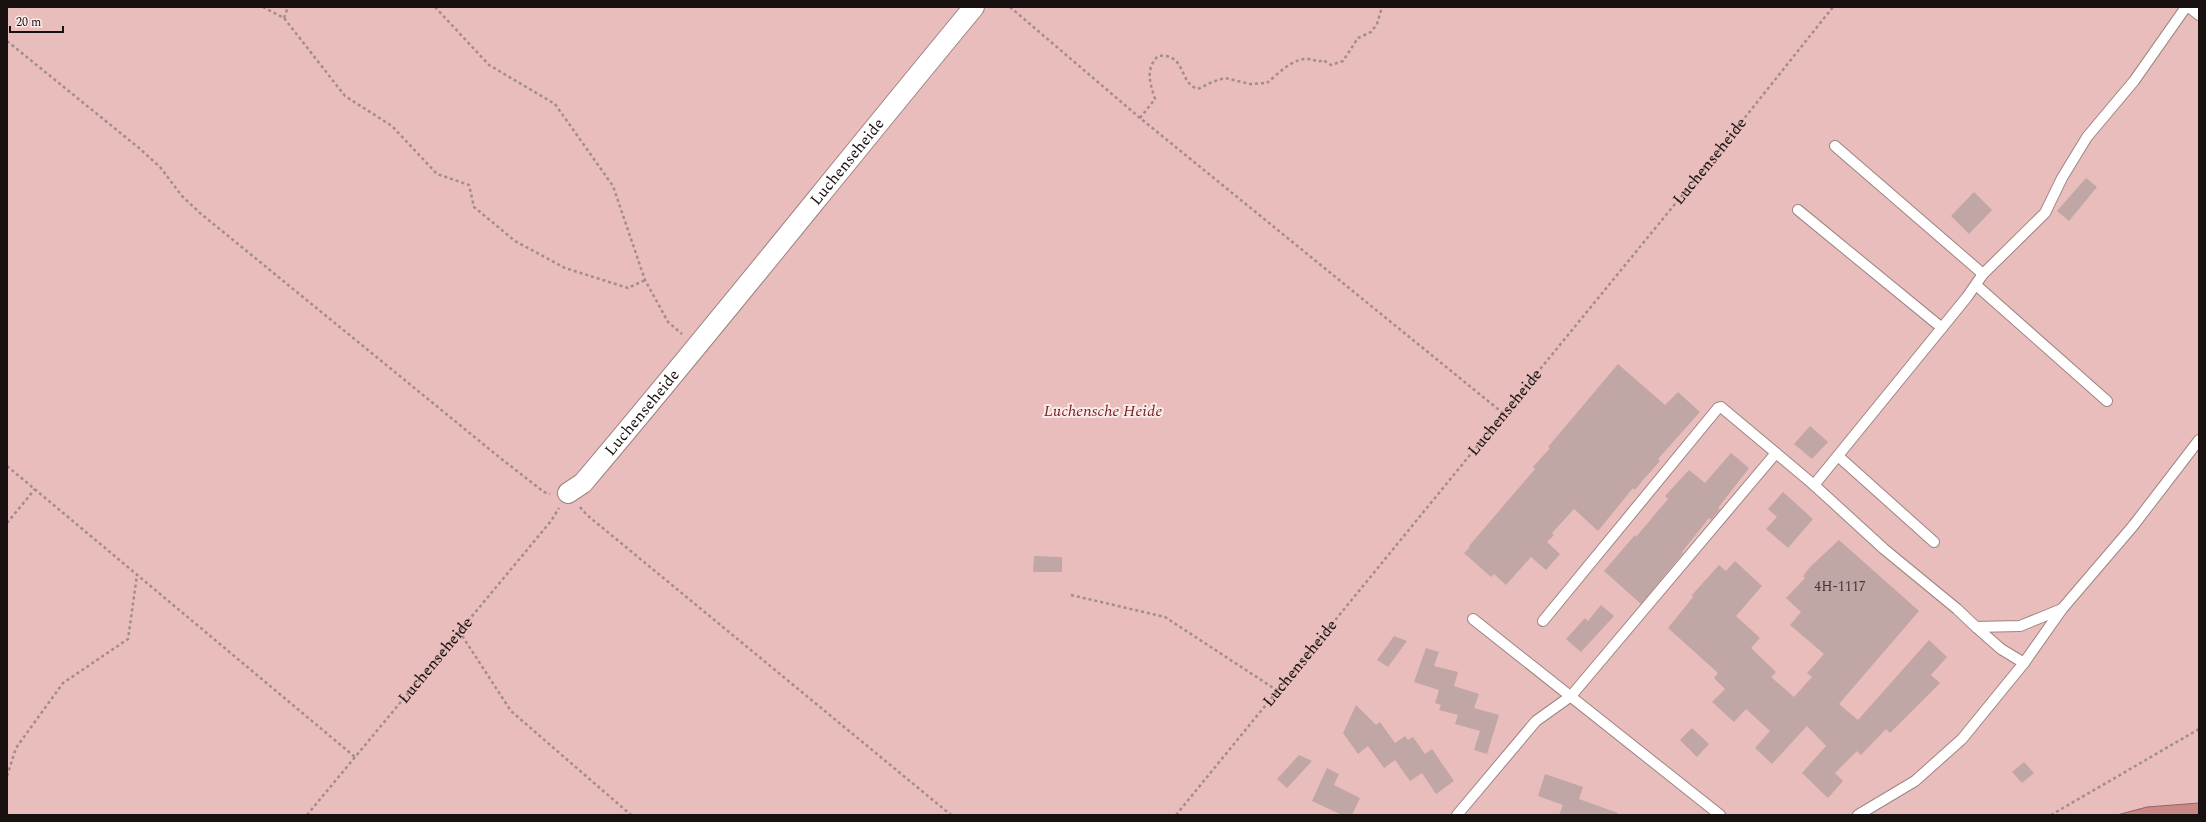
<svg xmlns="http://www.w3.org/2000/svg" width="2206" height="822" viewBox="0 0 2206 822" font-family="Spectral,serif">
  <rect width="100%" height="100%" fill="#f6dbda"/>
  <!-- green -->
  <rect fill="#e9bdbb" x="7" y="7" width="2192" height="808"/>
  <!-- water -->
  <polygon fill="#ca8886" stroke="#956463" points="2199,803 2199,815 2117,815 2147,807"/>
  <!-- building -->
  <g fill="#c0a6a5">
    <polygon points="2086,178 2097,187 2069,221 2057,211"/>
    <polygon points="1974,192 1992,210 1969,234 1951,216"/>
    <polygon points="1618,364 1665,405 1678,392 1700,412 1658,459 1660,461 1643,480 1635,490 1633,488 1598,531 1574,509 1552,533 1554,535 1547,542 1560,554 1546,570 1531,557 1506,585 1494,574 1491,577 1464,553 1470,547 1469,546 1535,469 1533,467 1550,448 1548,447"/>
    <polygon points="1810,426 1828,442 1812,459 1794,444"/>
    <polygon points="1731,453 1749,468 1718,508 1720,509 1711,520 1709,518 1682,552 1683,553 1641,604 1604,571 1635,535 1636,537 1668,499 1665,496 1689,470 1705,483"/>
    <polygon points="1783,492 1813,519 1788,548 1766,529 1777,517 1768,509"/>
    <polygon points="1839,540 1919,611 1839,704 1858,720 1929,640 1947,657 1931,675 1940,683 1890,733 1886,729 1861,755 1857,751 1835,773 1843,781 1828,798 1802,773 1826,746 1807,726 1772,764 1755,748 1770,731 1746,709 1734,722 1712,702 1725,689 1714,678 1718,673 1668,628 1693,597 1692,595 1719,565 1726,571 1735,561 1762,586 1736,616 1760,638 1751,648 1776,672 1771,677 1794,697 1812,677 1807,673 1824,654 1790,625 1801,612 1786,598 1805,578 1803,576 1810,567"/>
    <polygon points="1034,556 1062,557 1062,572 1033,572"/>
    <polygon points="1601,605 1614,616 1581,652 1566,639 1585,618 1588,621"/>
    <polygon points="1394,636 1407,641 1388,667 1377,660"/>
    <polygon points="1426,648 1439,652 1434,666 1458,672 1454,686 1479,694 1474,708 1499,715 1487,754 1474,750 1480,731 1455,724 1458,715 1439,710 1441,705 1435,703 1439,690 1414,682"/>
    <polygon points="1356,705 1376,725 1380,722 1395,743 1405,736 1408,740 1413,737 1425,754 1432,749 1454,781 1436,794 1422,773 1410,781 1395,760 1384,768 1368,746 1358,754 1343,733"/>
    <polygon points="1692,728 1709,744 1697,757 1680,740"/>
    <polygon points="1299,755 1312,761 1287,788 1277,779"/>
    <polygon points="2024,762 2034,773 2022,783 2012,772"/>
    <polygon points="1327,768 1339,774 1334,785 1360,798 1352,815 1342,815 1312,801"/>
    <polygon points="1545,774 1583,787 1579,799 1618,813 1617,815 1559,815 1563,805 1538,796"/>
  </g>
  <g fill="none" stroke-linecap="round" stroke-linejoin="round">
    <defs>
      <g id="service">
        <polyline points="2189,7 2199,15"/>
        <polyline points="1835,146 1983,274"/>
        <polyline points="1798,210 1942,328"/>
        <polyline points="1976,285 2107,401"/>
        <polyline points="1838,456 1934,542"/>
        <polyline points="1814,485 1884,549 1957,609 1976,627 2020,626 2062,609"/>
        <polyline points="1473,619 1720,815"/>
        <polyline points="1543,621 1718,408 1721,407 1776,453"/>
        <polyline points="1976,627 2001,649 2024,663"/>
        <polyline points="1457,815 1536,721 1571,696 1776,453 1814,485 1967,297 1983,274 2045,213 2062,178 2087,137 2134,81 2186,7"/>
        <polyline points="1858,815 1915,781 1962,739 2024,663 2062,609 2133,526 2199,440"/>
      </g>
      <g id="minor">
        <path id="s3" d="M 568,493 L 583,483 C 716,326 843,165 974,7"/>
      </g>
    </defs>
    <!-- service casing -->
    <use href="#service" stroke="#9d8483" stroke-width="12"/>
    <!-- minor casing -->
    <use href="#minor" stroke="#9d8483" stroke-width="22"/>
    <!-- path -->
    <g stroke="#a18d8c" stroke-width="2.5" stroke-dasharray="3 3" stroke-linecap="butt">
      <polyline points="263,7 284,18 345,96 392,126 437,174 469,185 474,207 515,241 565,268 628,288 645,280"/>
      <polyline points="435,7 489,65 555,104 613,186 645,280 668,322 682,334"/>
      <polyline points="1010,7 1140,118 1504,414"/>
      <polyline points="284,18 288,7"/>
      <polyline points="7,41 139,148 160,167 182,196 200,213 499,457 544,492 550,494"/>
      <path d="M 1140,118 L 1155,99 C 1150,83 1145,69 1158,56 C 1187,53 1178,83 1198,89 L 1212,82 L 1225,78 L 1250,84 L 1267,83 C 1280,72 1299,51 1318,62 L 1323,60 L 1331,65 L 1343,61 L 1358,38 L 1371,32 L 1377,24 L 1382,7"/>
      <polyline points="7,466 355,757"/>
      <polyline points="580,507 587,515 951,815"/>
      <polyline points="7,523 35,489"/>
      <polyline points="1071,595 1165,617 1278,691"/>
      <polyline points="459,631 511,711 631,815"/>
      <polyline points="7,776 16,748 63,683 128,639 137,575"/>
      <path id="s1" d="M 307,815 L 551,521 L 559,508"/>
      <path id="s2" d="M 1176,815 L 1715,155 L 1833,7"/>
      <polyline points="2051,815 2199,729"/>
    </g>
    <!-- service -->
    <use href="#service" stroke="#fff" stroke-width="10"/>
    <!-- minor -->
    <use href="#minor" stroke="#fff" stroke-width="20"/>
  </g>
  <g text-anchor="middle" dominant-baseline="central" stroke-width="4" stroke-linejoin="round" paint-order="stroke">
    <!-- number labels -->
    <g font-size="14" fill="#433635">
      <text x="1840" y="586">4H-1117</text>
    </g>
    <!-- street labels -->
    <g font-size="16" fill="#191110" stroke="#fcebea">
      <text stroke="none"><textPath href="#s2" startOffset="844">Luchenseheide</textPath></text>
      <text stroke="none"><textPath href="#s3" startOffset="434">Luchenseheide</textPath></text>
      <text stroke="none"><textPath href="#s2" startOffset="520">Luchenseheide</textPath></text>
      <text stroke="none"><textPath href="#s3" startOffset="110">Luchenseheide</textPath></text>
      <text stroke="none"><textPath href="#s1" startOffset="201">Luchenseheide</textPath></text>
      <text stroke="none"><textPath href="#s2" startOffset="196">Luchenseheide</textPath></text>
    </g>
    <!-- park labels -->
    <g font-size="16" font-style="italic" fill="#722327" stroke="#fcebea">
      <text x="1103" y="411">Luchensche Heide</text>
    </g>
  </g>
  <!-- border -->
  <rect width="2206" height="822" fill="none" stroke="#191110" stroke-width="16"/>
  <!-- scale -->
  <path d="M10 26v6h53v-6" fill="none" stroke="#191110" stroke-width="2"/>
  <text x="16" y="26" font-size="12" fill="#191110" stroke="#fcebea" stroke-width="3" paint-order="stroke">20 m</text>
</svg>
